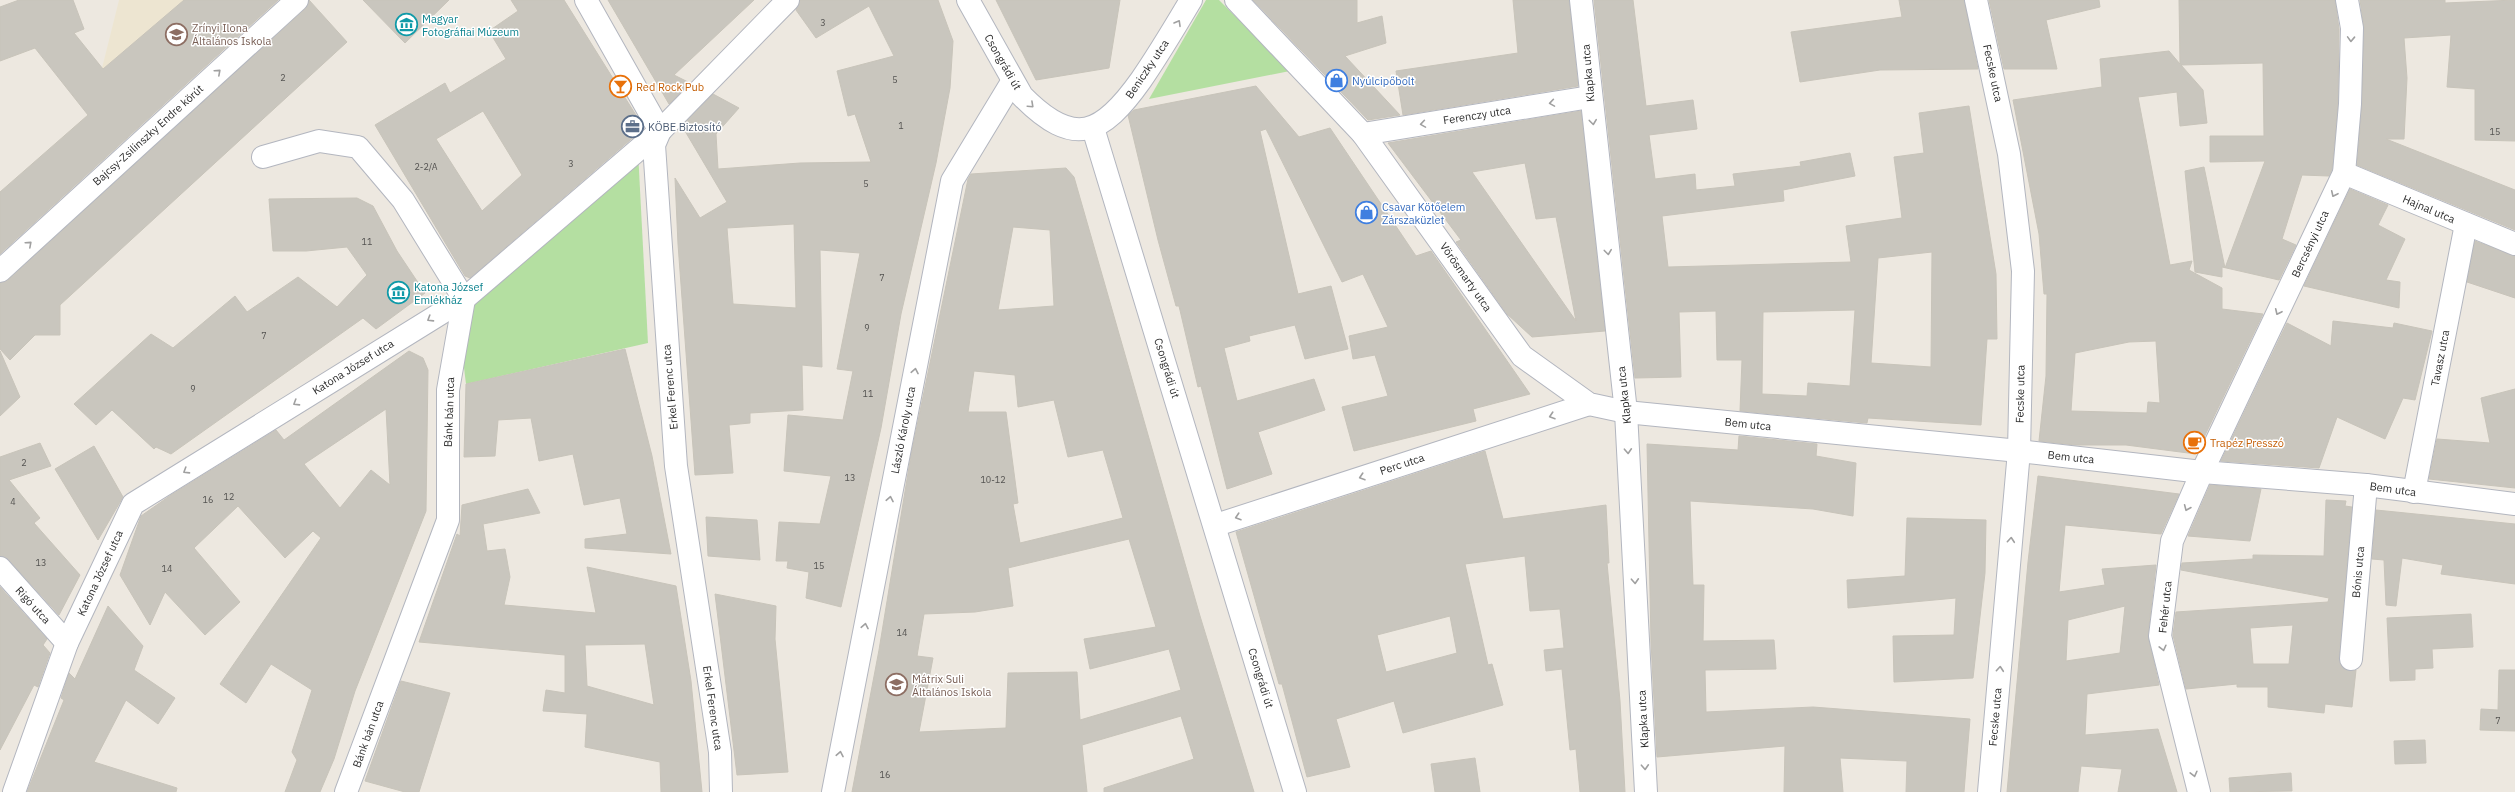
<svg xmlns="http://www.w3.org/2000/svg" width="2515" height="792" viewBox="0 0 2515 792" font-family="'IBM Plex Sans',sans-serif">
  <rect width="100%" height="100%" fill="#ede8e0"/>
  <!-- education -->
  <polygon fill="#ede5d1" points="119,0 279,0 145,120 102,68"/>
  <!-- green -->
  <g fill="#b4dfa1">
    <polygon points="1206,0 1219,0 1290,71 1149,99"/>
    <polygon points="638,151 648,343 466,384 455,294"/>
  </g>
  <!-- building -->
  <g fill="#c9c6be" stroke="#c8c4ba" fill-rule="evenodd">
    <polygon points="19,0 73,0 84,29 74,33 103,69 184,0 278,0 0,254 0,192 88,115 35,48 0,61 0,7"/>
    <polygon points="309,0 347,42 60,305 60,335 35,335 10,360 0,349 0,283 8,280 305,9"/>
    <polygon points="363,0 449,0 405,43"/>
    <path d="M 511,0 L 564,0 L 644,128 L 470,278 L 465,276 L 375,125 L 445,83 L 450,93 L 506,59 L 489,31 L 518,11 ZM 483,111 L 522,175 L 482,211 L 436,139 Z"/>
    <polygon points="608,0 754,0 674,75 690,83 669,104"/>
    <path d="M 800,0 L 938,0 L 953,41 L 950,88 L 936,163 L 901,314 L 881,428 L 841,607 L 806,598 L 809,572 L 787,568 L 788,561 L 776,561 L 779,522 L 820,524 L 831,476 L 784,471 L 788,415 L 843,420 L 853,371 L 837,369 L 860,253 L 820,250 L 822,367 L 802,365 L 803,410 L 750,413 L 750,423 L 729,425 L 733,473 L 695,475 L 678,244 L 675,178 L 700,218 L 727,202 L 682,126 L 713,94 L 739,108 L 716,134 L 718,169 L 800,163 L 871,162 L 855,114 L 848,116 L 837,71 L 894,56 L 869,6 L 816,38 L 796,10 ZM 794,224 L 796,308 L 733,304 L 727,228 Z"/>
    <polygon points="996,0 1120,0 1109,68 1036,80"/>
    <polygon points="1253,0 1357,0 1357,23 1382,16 1386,43 1345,56 1400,115 1368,120"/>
    <polygon points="1513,0 1569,0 1578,86 1403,115 1396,71 1518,53"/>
    <path d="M 1594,0 L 1633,0 L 1646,106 L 1693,100 L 1697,129 L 1649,135 L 1655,179 L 1695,174 L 1696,190 L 1735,186 L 1733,174 L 1801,166 L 1800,162 L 1850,153 L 1855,176 L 1783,190 L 1784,201 L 1662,216 L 1668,267 L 1851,262 L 1846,226 L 1902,218 L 1894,157 L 1924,153 L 1919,113 L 1969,106 L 1996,274 L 1997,339 L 1987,339 L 1981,425 L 1868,418 L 1867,423 L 1740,411 L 1742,360 L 1717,360 L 1716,311 L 1679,312 L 1681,377 L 1635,378 ZM 1932,252 L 1931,367 L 1871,363 L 1878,258 ZM 1855,310 L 1850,386 L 1808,383 L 1807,396 L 1762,394 L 1763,312 Z"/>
    <polygon points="1899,0 1964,0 1978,69 1880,70 1800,82 1791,32 1902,17"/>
    <polygon points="1989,0 2099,0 2100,7 2046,20 2057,69 2004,69"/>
    <path d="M 2179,0 L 2335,0 L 2339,29 L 2338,103 L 2332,170 L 2329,176 L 2302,175 L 2282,239 L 2296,245 L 2279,280 L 2222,267 L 2222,277 L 2195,272 L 2185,171 L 2204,167 L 2225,268 L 2265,161 L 2210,162 L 2210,136 L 2264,136 L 2263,63 L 2181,65 L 2203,90 L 2207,123 L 2180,126 L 2177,92 L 2138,97 L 2170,265 L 2192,261 L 2189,270 L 2222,288 L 2222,309 L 2263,314 L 2196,454 L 2126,445 L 2075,445 L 2039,441 L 2046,376 L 2047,294 L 2044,294 L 2039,234 L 2013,100 L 2102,87 L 2100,59 L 2169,51 L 2180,64 ZM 2156,341 L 2160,403 L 2148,402 L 2147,413 L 2071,411 L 2075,353 L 2129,342 Z"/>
    <polygon points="2360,0 2445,0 2445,3 2515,0 2515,141 2475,140 2475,89 2447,87 2451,35 2404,38 2407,78 2404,139 2386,139 2515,190 2515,230 2357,165 2362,104 2364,28"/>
    <polygon points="1256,86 1299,137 1330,128 1416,256 1431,251 1530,394 1473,409 1476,421 1354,451 1342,407 1388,396 1375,355 1353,359 1349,336 1388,327 1363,274 1342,282 1266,129 1260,131 1298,294 1331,286 1348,349 1305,359 1295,325 1249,336 1250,341 1224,348 1237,401 1314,379 1325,410 1258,432 1272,474 1227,489 1201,386 1198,387 1179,306 1176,306 1158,240 1128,115 1134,110"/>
    <path d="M 1581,111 L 1605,331 L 1532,337 L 1507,314 L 1456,242 L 1461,240 L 1388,143 ZM 1525,163 L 1536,219 L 1556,217 L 1576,321 L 1472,172 Z"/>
    <path d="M 1066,168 L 1074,177 L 1200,616 L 1254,792 L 1104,792 L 1104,788 L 1194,759 L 1181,716 L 1082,745 L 1087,792 L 852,792 L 879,650 L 911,455 L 968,179 L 971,174 ZM 1013,227 L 1050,230 L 1054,306 L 998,310 ZM 974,371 L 1015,375 L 1018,407 L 1054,400 L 1068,457 L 1103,450 L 1123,518 L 1020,543 L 1013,504 L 1018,503 L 1006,412 L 968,412 ZM 1129,539 L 1156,627 L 1084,639 L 1090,669 L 1169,649 L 1181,690 L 1080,720 L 1077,672 L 1008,673 L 1006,728 L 919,732 L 933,658 L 917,656 L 924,614 L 975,612 L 1013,606 L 1008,568 Z"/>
    <polygon points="2350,189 2388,205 2378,225 2405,239 2386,280 2400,282 2399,308 2304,286"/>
    <polygon points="357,198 373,206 397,251 425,293 376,329 363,318 171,454 156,447 154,449 112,410 96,425 74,404 151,334 173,348 235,296 247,312 298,277 337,307 367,275 347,247 306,251 273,251 269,199"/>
    <polygon points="2475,241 2515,256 2515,298 2467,282"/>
    <polygon points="2333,321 2393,328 2394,323 2432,331 2415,400 2403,398 2385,439 2337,417 2319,468 2221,461 2287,323 2331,346"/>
    <polygon points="625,349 652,456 671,554 585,548 585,539 627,534 620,498 584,505 573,454 539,461 531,418 498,420 495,456 464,457 466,384"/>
    <polygon points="0,351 20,397 0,416"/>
    <path d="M 409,351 L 423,358 L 428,370 L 426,511 L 355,691 L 334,759 L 320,792 L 285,792 L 297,760 L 292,752 L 312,690 L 271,664 L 246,703 L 220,684 L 321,538 L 313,531 L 285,558 L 238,506 L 194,548 L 240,602 L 205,635 L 165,592 L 150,625 L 120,575 L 141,516 L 171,495 L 276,430 L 284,440 ZM 386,409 L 390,485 L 371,470 L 340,508 L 304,464 Z"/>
    <polygon points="2515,389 2515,488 2429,479 2437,439 2490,443 2481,398"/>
    <polygon points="1739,436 1817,444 1816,456 1856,463 1853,516 1813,509 1690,501 1693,585 1704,585 1703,641 1774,640 1776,669 1705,670 1706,712 1813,707 1970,719 1964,792 1906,792 1907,761 1840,758 1843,792 1784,792 1785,746 1657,757 1651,642 1647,444 1738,450"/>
    <polygon points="40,443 51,466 9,480 40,518 34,523 80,575 59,615 9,560 0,556 0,457"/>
    <polygon points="94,446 123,497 98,540 55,469"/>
    <path d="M 1485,451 L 1503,519 L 1606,505 L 1609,563 L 1607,563 L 1620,701 L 1625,792 L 1580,792 L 1576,749 L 1570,750 L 1562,669 L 1546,671 L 1544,650 L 1564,648 L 1560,609 L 1530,611 L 1525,556 L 1465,564 L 1488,665 L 1492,664 L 1503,705 L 1403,733 L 1394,701 L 1336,719 L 1350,767 L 1307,777 L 1282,684 L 1279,684 L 1236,532 ZM 1450,616 L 1457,653 L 1386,672 L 1377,635 Z"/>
    <path d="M 2038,476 L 2179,494 L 2161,534 L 2065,525 L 2059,592 L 2105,585 L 2102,569 L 2156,565 L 2148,635 L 2159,685 L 2087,694 L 2085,735 L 2158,729 L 2177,792 L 2118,792 L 2122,769 L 2081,766 L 2078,792 L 2007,792 L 2028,562 ZM 2125,606 L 2120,653 L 2066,661 L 2068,620 Z"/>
    <polygon points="2210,485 2261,489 2250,541 2188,536"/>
    <path d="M 528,489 L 540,513 L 483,524 L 487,551 L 505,549 L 510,577 L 504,605 L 596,613 L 587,567 L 676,586 L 691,681 L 702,792 L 661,792 L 660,762 L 585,747 L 587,714 L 543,711 L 546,690 L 565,693 L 565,655 L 419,642 L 457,534 L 460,536 L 462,505 ZM 645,644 L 654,705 L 587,686 L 585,645 Z"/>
    <path d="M 2326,500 L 2346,501 L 2345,506 L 2352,507 L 2339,658 L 2344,669 L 2356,670 L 2352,707 L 2325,704 L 2324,713 L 2268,707 L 2268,687 L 2237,687 L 2237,684 L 2186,689 L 2173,635 L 2176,612 L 2328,602 L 2329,598 L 2181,570 L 2182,563 L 2253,559 L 2253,555 L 2324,556 ZM 2293,625 L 2289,664 L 2253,664 L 2250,628 Z"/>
    <polygon points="2376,510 2515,524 2515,584 2441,574 2443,565 2402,558 2396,606 2386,605 2384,560 2372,559"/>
    <polygon points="706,517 757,520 760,560 708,556"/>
    <polygon points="1907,518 1986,520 1985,573 1973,678 1894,682 1893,636 1954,635 1956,598 1848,608 1847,580 1905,576"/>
    <polygon points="0,587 47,639 43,645 50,653 38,687 34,685 0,750"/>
    <polygon points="715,594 776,606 775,639 788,772 737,775"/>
    <polygon points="108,606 143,646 134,670 175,698 158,724 126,700 94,762 177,788 176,792 27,792 64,700 61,698 69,673 75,679"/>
    <polygon points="2471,614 2473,647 2432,649 2433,668 2415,669 2415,680 2390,681 2387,618"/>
    <polygon points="2499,670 2515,670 2515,731 2480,730 2481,709 2498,710"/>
    <polygon points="401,681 450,693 419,792 405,792 365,781"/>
    <polygon points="2425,740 2426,763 2395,764 2394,741"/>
    <polygon points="1475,758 1480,792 1435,792 1431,764"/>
    <polygon points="2291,773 2292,791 2230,792 2229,778"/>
  </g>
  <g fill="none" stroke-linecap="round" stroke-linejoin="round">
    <defs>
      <g id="street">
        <polyline points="586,0 660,131 654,145 676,466 720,752 721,792"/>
        <polyline points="1581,0 1626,412 1646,792"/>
        <polyline points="1976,0 2009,154 2023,271 2019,451 1989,792"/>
        <polyline points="1363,134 1590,97"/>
        <polyline points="263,157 319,141 358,147 403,200 464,299 448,390 448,520 346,792"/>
        <polyline points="2344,173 2515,244"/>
        <polyline points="0,271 297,0"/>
        <polyline points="2414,492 2466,224"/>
        <polyline points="1216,525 1589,404"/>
        <polyline points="0,568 67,643"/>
        <polyline points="2351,659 2366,485"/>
        <polyline points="14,792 67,643 133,504 464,299 660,131 788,0"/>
        <polyline points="833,792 952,181 1012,82"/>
        <polyline points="2199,792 2160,636 2172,541 2202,472 2344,173 2350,104 2352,28 2347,0"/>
      </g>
      <g id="secondary">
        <path d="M 968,0 L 1022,96 C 1074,149 1102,135 1141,80 C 1159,54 1175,27 1191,0"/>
        <polyline points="1236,0 1363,134 1522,356 1589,404 1626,412 2019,451 2202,472 2366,485 2515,504"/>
        <polyline points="1093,128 1295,792"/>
      </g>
    </defs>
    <!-- street casing -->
    <use href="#street" stroke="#b3b6bf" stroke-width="24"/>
    <!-- secondary casing -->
    <use href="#secondary" stroke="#b3b6bf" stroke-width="24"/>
    <!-- street -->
    <use href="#street" stroke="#fff" stroke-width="22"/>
    <!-- secondary -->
    <use href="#secondary" stroke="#fff" stroke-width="22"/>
  </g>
  <!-- one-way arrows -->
  <defs><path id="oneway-chevron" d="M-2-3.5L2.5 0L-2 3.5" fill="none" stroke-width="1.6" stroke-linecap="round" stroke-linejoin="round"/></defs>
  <g stroke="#a0a0a0">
    <use href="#oneway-chevron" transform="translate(1178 23) rotate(-60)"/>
    <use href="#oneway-chevron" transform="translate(2351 39) rotate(92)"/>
    <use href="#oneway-chevron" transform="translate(218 72) rotate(-42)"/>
    <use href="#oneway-chevron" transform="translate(1552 103) rotate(171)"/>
    <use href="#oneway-chevron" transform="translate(1031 105) rotate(43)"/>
    <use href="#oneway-chevron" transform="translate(1593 122) rotate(83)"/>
    <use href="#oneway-chevron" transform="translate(1423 124) rotate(171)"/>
    <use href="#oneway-chevron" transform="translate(2334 194) rotate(115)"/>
    <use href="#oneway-chevron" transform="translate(29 244) rotate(-42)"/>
    <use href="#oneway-chevron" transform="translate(1608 252) rotate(83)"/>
    <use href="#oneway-chevron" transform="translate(2278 312) rotate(115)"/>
    <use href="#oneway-chevron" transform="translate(430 319) rotate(148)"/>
    <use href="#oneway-chevron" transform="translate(915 371) rotate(-79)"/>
    <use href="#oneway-chevron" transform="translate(296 403) rotate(148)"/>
    <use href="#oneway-chevron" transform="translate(1552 416) rotate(162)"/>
    <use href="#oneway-chevron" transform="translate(1628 451) rotate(87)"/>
    <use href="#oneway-chevron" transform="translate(186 471) rotate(148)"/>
    <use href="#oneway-chevron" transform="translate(1362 477) rotate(162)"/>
    <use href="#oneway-chevron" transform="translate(890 499) rotate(-79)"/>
    <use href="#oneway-chevron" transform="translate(2187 508) rotate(113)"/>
    <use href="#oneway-chevron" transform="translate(1238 517) rotate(162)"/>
    <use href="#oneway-chevron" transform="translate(2011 540) rotate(-85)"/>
    <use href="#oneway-chevron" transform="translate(1635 581) rotate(87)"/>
    <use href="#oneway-chevron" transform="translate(865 626) rotate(-79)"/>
    <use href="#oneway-chevron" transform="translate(2163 648) rotate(76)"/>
    <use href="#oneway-chevron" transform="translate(2000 669) rotate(-85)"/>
    <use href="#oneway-chevron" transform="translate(840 754) rotate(-79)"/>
    <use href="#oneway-chevron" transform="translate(1645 767) rotate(87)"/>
    <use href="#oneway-chevron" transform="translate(2194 774) rotate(76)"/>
  </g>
  <!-- icons -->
  <defs>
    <symbol id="museum-ring" viewBox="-11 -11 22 22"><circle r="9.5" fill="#fff" stroke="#0f9aa8" stroke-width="1.5"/><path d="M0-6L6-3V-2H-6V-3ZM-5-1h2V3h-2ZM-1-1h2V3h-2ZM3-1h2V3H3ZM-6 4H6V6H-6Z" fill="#0f9aa8"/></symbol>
    <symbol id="school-ring" viewBox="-11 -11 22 22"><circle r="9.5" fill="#fff" stroke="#8d6e63" stroke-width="1.5"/><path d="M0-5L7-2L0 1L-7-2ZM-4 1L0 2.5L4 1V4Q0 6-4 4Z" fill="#8d6e63"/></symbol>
    <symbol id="shop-ring" viewBox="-11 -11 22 22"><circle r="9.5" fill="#fff" stroke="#3f7fe0" stroke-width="1.5"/><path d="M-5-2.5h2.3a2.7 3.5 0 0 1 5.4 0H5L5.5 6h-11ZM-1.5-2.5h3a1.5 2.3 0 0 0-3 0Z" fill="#3f7fe0"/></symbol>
    <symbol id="bar-ring" viewBox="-11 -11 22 22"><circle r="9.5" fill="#fff" stroke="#e8710a" stroke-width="1.5"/><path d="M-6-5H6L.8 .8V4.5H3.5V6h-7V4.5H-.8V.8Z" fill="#e8710a"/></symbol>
    <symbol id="office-ring" viewBox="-11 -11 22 22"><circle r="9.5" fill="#fff" stroke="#5c6f8a" stroke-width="1.5"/><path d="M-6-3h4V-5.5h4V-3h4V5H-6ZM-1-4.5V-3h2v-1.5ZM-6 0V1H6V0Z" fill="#5c6f8a"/></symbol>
    <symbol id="cafe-ring" viewBox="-11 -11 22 22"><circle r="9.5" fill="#fff" stroke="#e8710a" stroke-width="1.5"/><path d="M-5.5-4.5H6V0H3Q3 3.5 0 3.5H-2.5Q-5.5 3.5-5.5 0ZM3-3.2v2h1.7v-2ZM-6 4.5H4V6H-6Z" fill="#e8710a"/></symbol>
  </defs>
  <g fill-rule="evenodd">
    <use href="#museum-ring" x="394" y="12" width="25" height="25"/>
    <use href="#school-ring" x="164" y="22" width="25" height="25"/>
    <use href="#shop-ring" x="1324" y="68" width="25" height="25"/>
    <use href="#bar-ring" x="608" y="74" width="25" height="25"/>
    <use href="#office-ring" x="620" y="114" width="25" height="25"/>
    <use href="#shop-ring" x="1354" y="200" width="25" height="25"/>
    <use href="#museum-ring" x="386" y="280" width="25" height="25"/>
    <use href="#cafe-ring" x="2182" y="430" width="25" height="25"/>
    <use href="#school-ring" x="884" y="672" width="25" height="25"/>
  </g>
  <g text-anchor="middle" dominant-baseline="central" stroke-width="3" stroke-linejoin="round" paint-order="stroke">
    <!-- number labels -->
    <g font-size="9" fill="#545351">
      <text x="823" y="22">3</text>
      <text x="283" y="77">2</text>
      <text x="895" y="79">5</text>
      <text x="901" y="125">1</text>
      <text x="2495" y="131">15</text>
      <text x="571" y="163">3</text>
      <text x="426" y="166">2-2/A</text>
      <text x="866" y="183">5</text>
      <text x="367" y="241">11</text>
      <text x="882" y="277">7</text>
      <text x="867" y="327">9</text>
      <text x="264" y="335">7</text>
      <text x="193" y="388">9</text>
      <text x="868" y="393">11</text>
      <text x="24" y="462">2</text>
      <text x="850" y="477">13</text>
      <text x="993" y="479">10-12</text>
      <text x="229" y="496">12</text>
      <text x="208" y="499">16</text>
      <text x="13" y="501">4</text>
      <text x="41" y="562">13</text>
      <text x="819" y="565">15</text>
      <text x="167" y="568">14</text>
      <text x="902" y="632">14</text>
      <text x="2498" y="720">7</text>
      <text x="885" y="774">16</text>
    </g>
    <!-- culture labels -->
    <g font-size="11" fill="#0d838f" stroke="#fff" text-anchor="start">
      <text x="422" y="19">Magyar<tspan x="422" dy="13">Fotográfiai Múzeum</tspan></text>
      <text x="414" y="287">Katona József<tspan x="414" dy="13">Emlékház</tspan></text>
    </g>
    <!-- education labels -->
    <g font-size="11" fill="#785e54" stroke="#fff" text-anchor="start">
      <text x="192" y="28">Zrínyi Ilona<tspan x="192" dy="13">Általános Iskola</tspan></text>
      <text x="912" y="679">Mátrix Suli<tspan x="912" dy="13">Általános Iskola</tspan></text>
    </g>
    <!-- street labels -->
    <g font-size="11" fill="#2d2d2d" stroke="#fff">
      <text transform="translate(1003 62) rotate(60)">Csongrádi út</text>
      <text transform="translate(1147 69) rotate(-56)">Beniczky utca</text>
      <text transform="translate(1588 73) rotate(-95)">Klapka utca</text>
      <text transform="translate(1993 73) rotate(78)">Fecske utca</text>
      <text transform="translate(1477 115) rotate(-9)">Ferenczy utca</text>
      <text transform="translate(148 135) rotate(-42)">Bajcsy-Zsilinszky Endre körút</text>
      <text transform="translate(2429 209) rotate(23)">Hajnal utca</text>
      <text transform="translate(2310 244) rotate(-65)">Bercsényi utca</text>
      <text transform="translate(1466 277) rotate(55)">Vörösmarty utca</text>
      <text transform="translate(2440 358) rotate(-79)">Tavasz utca</text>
      <text transform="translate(353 367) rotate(-32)">Katona József utca</text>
      <text transform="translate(1167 368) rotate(73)">Csongrádi út</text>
      <text transform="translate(670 387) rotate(-95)">Erkel Ferenc utca</text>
      <text transform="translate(2020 394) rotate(-89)">Fecske utca</text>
      <text transform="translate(1624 395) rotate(-96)">Klapka utca</text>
      <text transform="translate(449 412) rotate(-88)">Bánk bán utca</text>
      <text transform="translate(1748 424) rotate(6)">Bem utca</text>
      <text transform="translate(903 430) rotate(-79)">László Károly utca</text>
      <text transform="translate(2071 457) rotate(6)">Bem utca</text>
      <text transform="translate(1402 464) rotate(-18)">Perc utca</text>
      <text transform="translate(2393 489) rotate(8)">Bem utca</text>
      <text transform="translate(2358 572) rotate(-85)">Bónis utca</text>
      <text transform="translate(100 573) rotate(-65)">Katona József utca</text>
      <text transform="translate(33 605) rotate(48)">Rigó utca</text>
      <text transform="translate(2165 607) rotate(-84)">Fehér utca</text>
      <text transform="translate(1261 678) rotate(73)">Csongrádi út</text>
      <text transform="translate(713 708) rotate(82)">Erkel Ferenc utca</text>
      <text transform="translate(1995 717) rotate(-85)">Fecske utca</text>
      <text transform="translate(1643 719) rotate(-93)">Klapka utca</text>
      <text transform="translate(368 734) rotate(-70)">Bánk bán utca</text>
    </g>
    <!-- shop labels -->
    <g font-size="11" fill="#366cbe" stroke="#fff" text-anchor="start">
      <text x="1352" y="81">Nyúlcipőbolt</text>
      <text x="1382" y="207">Csavar Kötőelem<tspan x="1382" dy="13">Zárszaküzlet</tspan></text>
    </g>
    <!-- food labels -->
    <g font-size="11" fill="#c56008" stroke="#fff" text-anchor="start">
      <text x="636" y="87">Red Rock Pub</text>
      <text x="2210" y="443">Trapéz Presszó</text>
    </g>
    <!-- service labels -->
    <g font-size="11" fill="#4e5e75" stroke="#fff" text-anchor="start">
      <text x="648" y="127">KÖBE Biztosító</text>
    </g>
  </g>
</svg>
